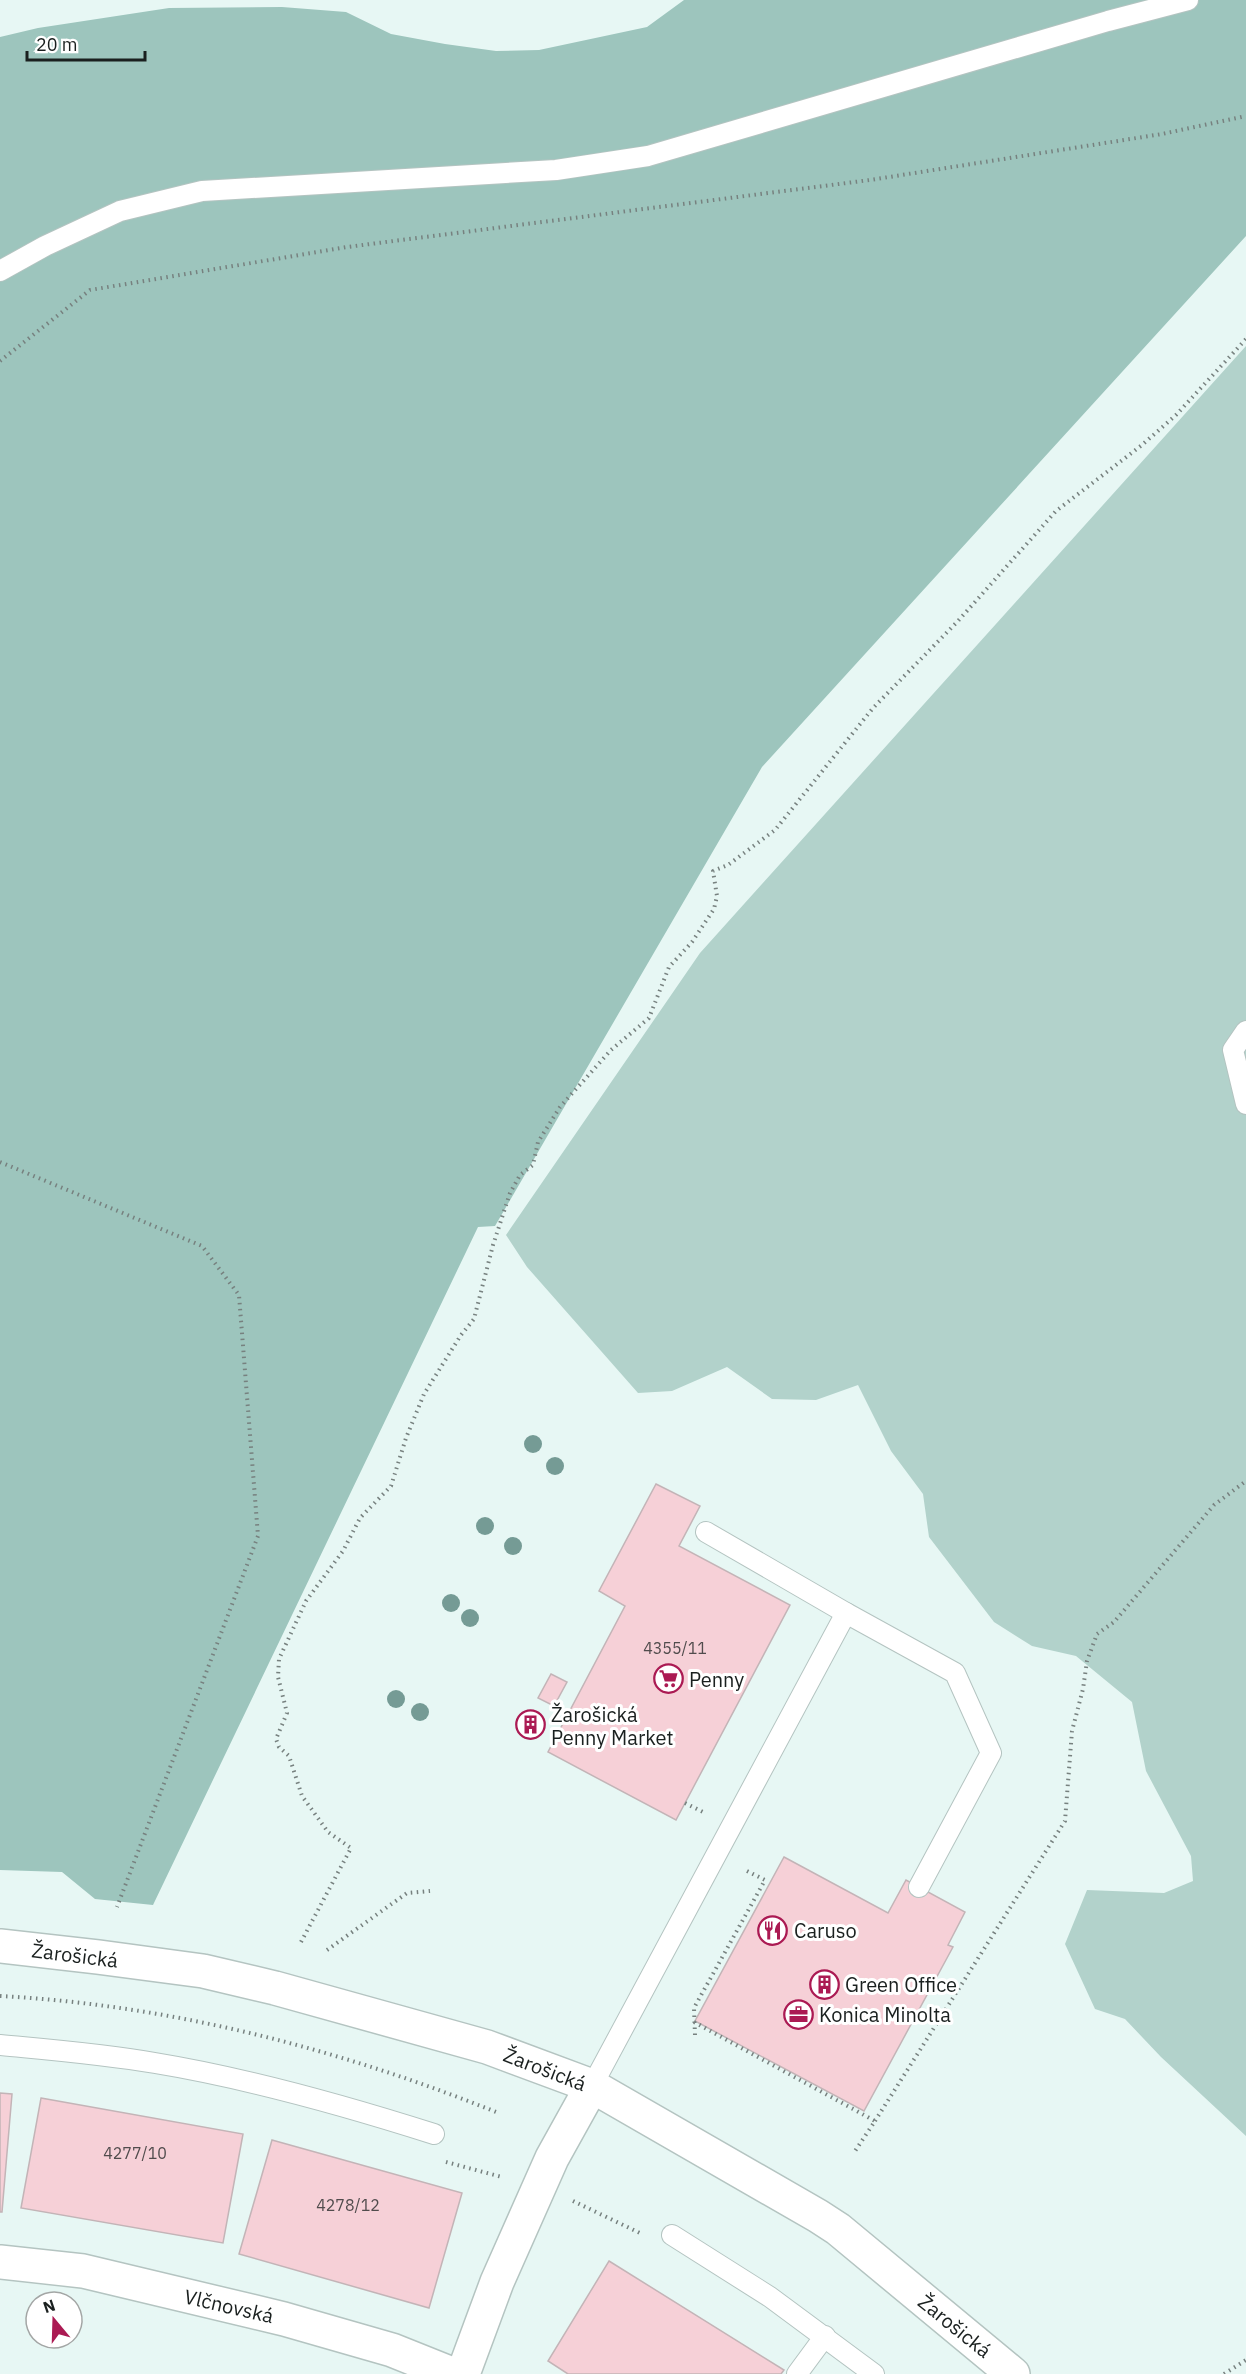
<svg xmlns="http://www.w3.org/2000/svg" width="1246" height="2374" viewBox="0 0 1246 2374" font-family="'IBM Plex Sans',sans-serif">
  <rect width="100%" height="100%" fill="#e7f7f4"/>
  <!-- green -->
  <polygon fill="#b2d2cb" points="1246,346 1246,2136 1161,2057 1125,2019 1095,2009 1065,1944 1087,1890 1164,1893 1193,1881 1191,1856 1146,1771 1132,1702 1076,1656 1032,1646 994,1622 929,1537 923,1494 891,1451 858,1385 816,1400 772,1399 727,1367 672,1391 638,1393 527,1267 506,1235 700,953"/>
  <!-- forest -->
  <polygon fill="#9dc5bd" points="684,0 1246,0 1246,236 762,767 495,1226 478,1227 153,1905 95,1899 62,1872 0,1870 0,37 38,28 169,8 282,7 346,12 391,34 445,44 496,51 539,50 647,27"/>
  <!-- building -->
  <g fill="#f6d0d7" stroke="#c3b4b7" stroke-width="1.5">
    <polygon points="656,1484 700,1506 679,1546 790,1605 676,1820 548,1752 625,1606 599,1591"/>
    <polygon points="551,1674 567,1682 554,1706 538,1698"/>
    <polygon points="529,1711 542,1718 531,1739 518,1732"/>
    <polygon points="784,1857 888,1913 906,1880 965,1912 948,1945 953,1947 864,2111 695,2021"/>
    <polygon points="0,2093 12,2094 2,2212 0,2212"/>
    <polygon points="41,2098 243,2134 223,2243 21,2208"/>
    <polygon points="272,2140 462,2193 429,2308 239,2254"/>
    <polygon points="609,2261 784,2370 781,2374 568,2374 548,2361"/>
  </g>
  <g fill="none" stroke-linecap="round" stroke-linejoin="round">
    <defs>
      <g id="lane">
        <polyline points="0,271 45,246 120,211 202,191 556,170 648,156 1108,21 1188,0"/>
        <polyline points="1246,1031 1233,1050 1246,1104"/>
        <polyline points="706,1532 846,1613"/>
        <path d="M 0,2045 C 52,2050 103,2054 155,2063 C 246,2078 346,2106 434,2134"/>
        <polyline points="592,2086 846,1613 955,1673 991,1753 919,1887"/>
        <polyline points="672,2235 770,2297 874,2374"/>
        <polyline points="797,2374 825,2336"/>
      </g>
      <g id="street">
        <polyline points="0,2262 83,2271 284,2319 392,2350 452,2374"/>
        <polyline points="463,2374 497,2282 552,2158 592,2086"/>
      </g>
      <polyline id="secondary" points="0,1946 98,1957 203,1971 275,1988 487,2047 592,2086 818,2216 838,2229 1013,2374"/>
    </defs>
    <!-- lane casing -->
    <use href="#lane" stroke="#b4c4c1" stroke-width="22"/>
    <!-- street casing -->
    <use href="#street" stroke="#b4c4c1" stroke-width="36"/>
    <!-- secondary casing -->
    <use href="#secondary" stroke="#b4c4c1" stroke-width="36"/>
    <!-- path -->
    <g stroke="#77817f" stroke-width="4" stroke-dasharray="1.5 4.5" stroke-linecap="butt">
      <polyline points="0,361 90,290 347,247 870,180 1162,134 1246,116"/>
      <polyline points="0,1162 202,1246 239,1295 258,1536 117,1907"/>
      <polyline points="685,1803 703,1812"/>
      <polyline points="301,1942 351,1848 328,1832 302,1796 289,1756 279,1747 276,1739 287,1713 278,1677 279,1659 306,1601 343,1551 360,1518 391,1486 406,1438 424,1394 461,1335 474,1319 493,1245 510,1193 520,1175 533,1165 538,1142 560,1107 611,1050 649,1018 669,967 692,942 714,909 717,896 713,871 728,865 775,830 873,708 958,621 1056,511 1142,445 1176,415 1246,339"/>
      <polyline points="327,1950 407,1893 430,1891"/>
      <path d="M 0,1996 C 170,2005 339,2049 496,2112"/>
      <polyline points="694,2022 875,2121 853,2154"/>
      <polyline points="695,2035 694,2008 765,1880 743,1869"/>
      <polyline points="875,2121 1065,1821 1072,1731 1083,1689 1087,1661 1097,1634 1114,1622 1214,1505 1246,1481"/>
      <polyline points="446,2162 502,2177"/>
      <polyline points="573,2201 642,2234"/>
      <polyline points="1224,2374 1246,2360"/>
    </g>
    <!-- lane -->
    <use href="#lane" stroke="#fff" stroke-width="20"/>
    <!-- street -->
    <use href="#street" stroke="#fff" stroke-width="33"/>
    <!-- secondary -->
    <use href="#secondary" stroke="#fff" stroke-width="33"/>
  </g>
  <!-- trees -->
  <g fill="#759b95">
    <circle cx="533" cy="1444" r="9"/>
    <circle cx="555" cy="1466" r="9"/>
    <circle cx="485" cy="1526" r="9"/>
    <circle cx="513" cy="1546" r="9"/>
    <circle cx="451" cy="1603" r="9"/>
    <circle cx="470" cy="1618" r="9"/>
    <circle cx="396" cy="1699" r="9"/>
    <circle cx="420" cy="1712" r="9"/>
  </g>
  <!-- icons -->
  <defs>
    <symbol id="supermarket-ring" viewBox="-11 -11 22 22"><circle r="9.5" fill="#fff" stroke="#ab1a53" stroke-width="1.5"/><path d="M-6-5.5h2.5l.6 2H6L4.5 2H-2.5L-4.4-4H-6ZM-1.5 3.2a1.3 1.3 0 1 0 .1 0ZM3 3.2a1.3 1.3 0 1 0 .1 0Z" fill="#ab1a53"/></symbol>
    <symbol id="building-ring" viewBox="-11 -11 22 22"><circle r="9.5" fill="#fff" stroke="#ab1a53" stroke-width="1.5"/><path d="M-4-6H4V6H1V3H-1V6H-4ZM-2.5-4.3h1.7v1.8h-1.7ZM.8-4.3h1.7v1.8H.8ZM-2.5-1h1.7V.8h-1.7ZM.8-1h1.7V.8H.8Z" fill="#ab1a53"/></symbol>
    <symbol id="restaurant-ring" viewBox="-11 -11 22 22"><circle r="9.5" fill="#fff" stroke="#ab1a53" stroke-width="1.5"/><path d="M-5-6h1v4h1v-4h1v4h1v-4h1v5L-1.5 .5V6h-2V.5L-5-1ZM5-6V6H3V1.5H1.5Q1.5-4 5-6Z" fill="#ab1a53"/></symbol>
    <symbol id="office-ring" viewBox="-11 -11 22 22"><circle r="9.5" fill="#fff" stroke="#ab1a53" stroke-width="1.5"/><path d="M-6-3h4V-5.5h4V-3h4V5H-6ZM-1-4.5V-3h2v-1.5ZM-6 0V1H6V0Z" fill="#ab1a53"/></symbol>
  </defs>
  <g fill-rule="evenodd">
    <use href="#supermarket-ring" x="652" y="1662" width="33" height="33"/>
    <use href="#building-ring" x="514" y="1708" width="33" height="33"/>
    <use href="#restaurant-ring" x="756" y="1914" width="33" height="33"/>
    <use href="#building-ring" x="808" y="1968" width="33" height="33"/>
    <use href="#office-ring" x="782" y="1998" width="33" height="33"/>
  </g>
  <g text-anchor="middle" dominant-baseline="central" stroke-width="6" stroke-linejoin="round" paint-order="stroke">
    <!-- number labels -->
    <g font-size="16" fill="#514c4d">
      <text x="675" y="1648">4355/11</text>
      <text x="135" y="2153">4277/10</text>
      <text x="348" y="2205">4278/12</text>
    </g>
    <!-- poi labels -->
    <g font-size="20" fill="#1a201f" stroke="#fff" text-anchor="start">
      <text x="689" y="1679">Penny</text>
      <text x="551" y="1714">Žarošická<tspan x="551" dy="23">Penny Market</tspan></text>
      <text x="794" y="1930">Caruso</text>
      <text x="845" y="1984">Green Office</text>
      <text x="819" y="2014">Konica Minolta</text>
    </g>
    <!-- street labels -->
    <g font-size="20" fill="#1a201f" stroke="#fff">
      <text transform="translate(75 1955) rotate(7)">Žarošická</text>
      <text transform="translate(545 2069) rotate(21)">Žarošická</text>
      <text transform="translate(229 2306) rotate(13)">Vlčnovská</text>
      <text transform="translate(955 2326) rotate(39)">Žarošická</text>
    </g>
  </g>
  <!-- north arrow -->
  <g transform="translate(54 2320) rotate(341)"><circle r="28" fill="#ffffff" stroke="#a3a6a5" stroke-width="1.5"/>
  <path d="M0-4.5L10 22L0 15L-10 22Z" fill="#ab1a53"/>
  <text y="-9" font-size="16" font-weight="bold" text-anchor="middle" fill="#1a201f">N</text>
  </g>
  <!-- scale -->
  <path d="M27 51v9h118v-9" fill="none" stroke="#1a201f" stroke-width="3"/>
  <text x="36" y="51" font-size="18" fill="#1a201f" stroke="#ffffff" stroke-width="4.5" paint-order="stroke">20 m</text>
</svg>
